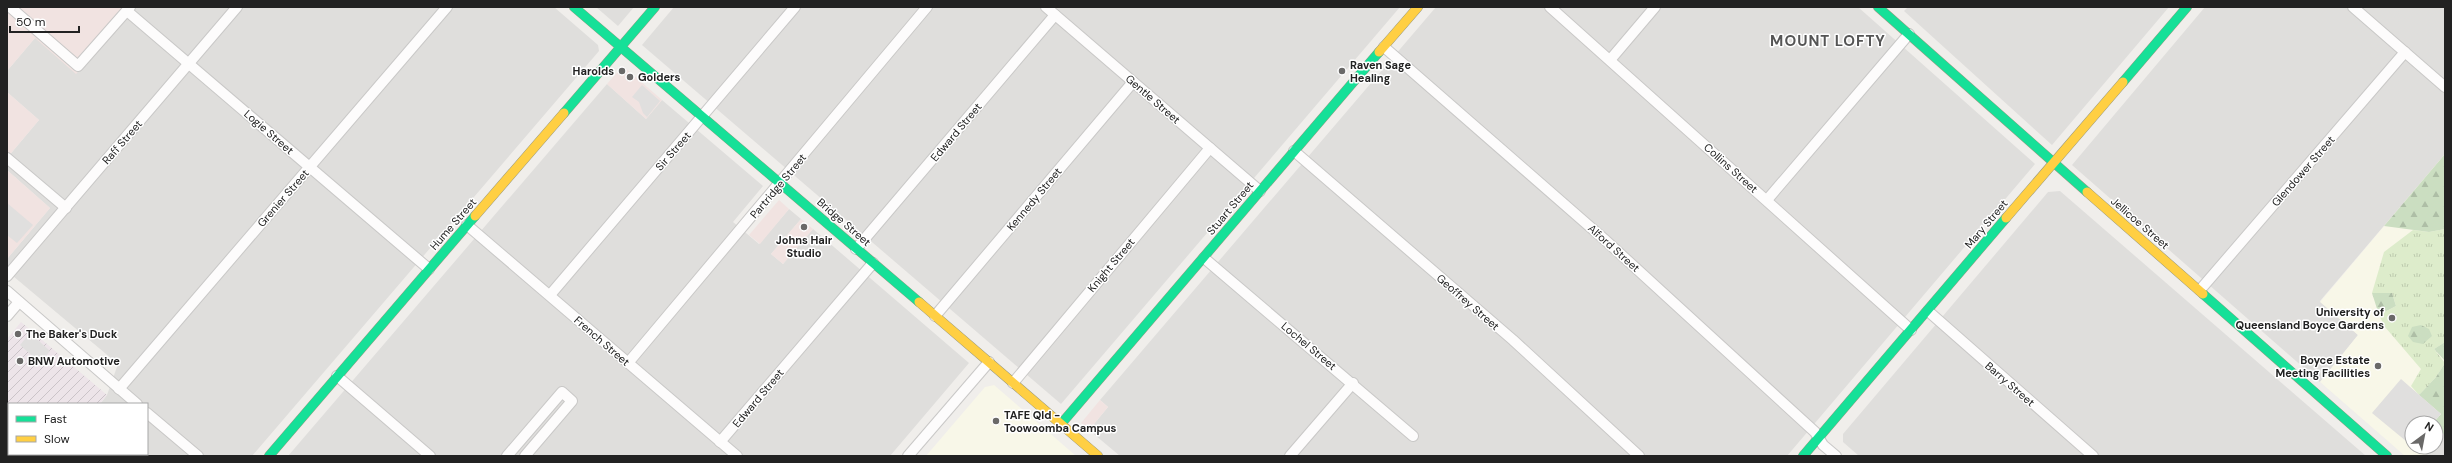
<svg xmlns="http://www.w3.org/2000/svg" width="2452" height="463" viewBox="0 0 2452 463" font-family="'DM Sans',sans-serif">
  <defs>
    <pattern id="industrial-furrows" width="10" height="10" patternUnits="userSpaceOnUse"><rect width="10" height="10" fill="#ede4e9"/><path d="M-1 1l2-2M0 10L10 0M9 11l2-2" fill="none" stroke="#cbc3c8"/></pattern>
    <pattern id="grass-tufts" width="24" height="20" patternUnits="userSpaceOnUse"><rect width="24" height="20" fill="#ddeccb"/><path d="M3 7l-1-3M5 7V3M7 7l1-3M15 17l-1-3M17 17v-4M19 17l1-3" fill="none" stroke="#bdcaae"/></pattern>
    <pattern id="forest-firs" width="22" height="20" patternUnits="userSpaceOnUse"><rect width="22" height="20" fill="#cbdec1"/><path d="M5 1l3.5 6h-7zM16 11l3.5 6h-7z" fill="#aebea6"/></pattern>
  </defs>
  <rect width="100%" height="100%" fill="#f0eeeb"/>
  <!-- residential -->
  <g fill="#dfdedc">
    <polygon points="134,7 554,7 598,45 599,51 252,456 54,456 56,454 147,454 147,404 100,404 107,395 118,364 7,271 7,259 50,208 7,170 7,158 39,120 7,92 7,71 35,38"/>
    <polygon points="596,7 634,7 618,26"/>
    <polygon points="674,7 1400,7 1061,404 642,45"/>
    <polygon points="1436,7 1858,7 2035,164 1787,456 1120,456 1089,430 1108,407 1100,400"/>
    <polygon points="1908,7 2169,7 2052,145 1904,11"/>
    <polygon points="2205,7 2445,7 2445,154 2320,301 2358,335 2320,382 2072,165"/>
    <polygon points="607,84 646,119 662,100 763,186 733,222 759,244 789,209 801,219 771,254 783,264 813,229 969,363 890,456 288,456"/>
    <polygon points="2060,191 2366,456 1859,456 1843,442 1843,434 2048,192"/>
    <polygon points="2445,432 2445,456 2425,456 2432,447 2436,447 2436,443"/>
  </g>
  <!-- commercial -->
  <g fill="#f1e3e1">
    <polygon points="7,7 134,7 76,74 35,38 7,71"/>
    <polygon points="623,66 662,100 646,119 607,84"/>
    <polygon points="7,92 39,120 7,158"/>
    <polygon points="7,170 50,208 7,259"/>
    <polygon points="779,200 789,209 760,244 749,235"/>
    <polygon points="801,219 813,229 783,264 771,254"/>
    <polygon points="1100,400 1108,407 1089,430 1081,423"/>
  </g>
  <!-- industrial -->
  <polygon fill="url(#industrial-furrows)" points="21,322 107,395 100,404 9,404 9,454 56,454 54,456 7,456 7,339"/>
  <!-- education -->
  <g fill="#f8f7e8">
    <polygon points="2445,154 2445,432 2436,443 2436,423 2412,423 2412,447 2432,447 2424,456 2405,456 2320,382 2358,335 2320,302"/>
    <polygon points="994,385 1076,456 926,456 985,387"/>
  </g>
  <!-- grass -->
  <polygon fill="url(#grass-tufts)" points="2445,229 2445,342 2434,349 2445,363 2436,377 2419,395 2411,386 2421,369 2385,327 2379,315 2396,306 2392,293 2372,293 2384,252 2413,230 2429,232"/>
  <!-- forest -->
  <g fill="url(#forest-firs)">
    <polygon points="2445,154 2445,229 2429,232 2384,226"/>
    <polygon points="2372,293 2392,293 2396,306 2379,315"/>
    <polygon points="2421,325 2429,329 2432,336 2423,344 2413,342 2408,336 2412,327"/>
    <polygon points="2445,342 2445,361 2434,349"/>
    <polygon points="2445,363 2445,432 2441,437 2436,433 2436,423 2433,423 2441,414 2419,395 2436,377"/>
  </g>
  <!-- parking -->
  <g fill="#e0dfde">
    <polygon points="642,85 660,101 647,117 643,113 639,102 632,97"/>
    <polygon points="7,203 33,225 17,243 7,235"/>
    <polygon points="30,333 50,351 40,363 20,345"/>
    <polygon points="2401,379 2441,414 2433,423 2412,423 2412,446 2372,413"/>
  </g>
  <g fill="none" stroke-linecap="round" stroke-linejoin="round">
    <defs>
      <g id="street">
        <polyline points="10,7 78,66 130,7"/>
        <polyline points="1046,7 1260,191"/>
        <polyline points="1550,7 1911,330"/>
        <polyline points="2353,7 2445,87"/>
        <polyline points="127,11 429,269"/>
        <polyline points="1384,47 1604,239 1815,432 1823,445 1836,456"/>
        <polyline points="1610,60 1655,7"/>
        <polyline points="1294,151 1513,340 1639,456"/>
        <polyline points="7,158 66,208"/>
        <polyline points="1767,200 1909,34"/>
        <polyline points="467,225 737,456"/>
        <polyline points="856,249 1055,15"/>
        <polyline points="1204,258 1413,436"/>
        <polyline points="7,276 237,7"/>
        <polyline points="2200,290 2405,52"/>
        <polyline points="7,291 137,404"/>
        <polyline points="550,295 795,7"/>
        <polyline points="1928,311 2093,456"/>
        <polyline points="7,316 19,302"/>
        <polyline points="935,316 1133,82"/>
        <polyline points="628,363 927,7"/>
        <polyline points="337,376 430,456"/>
        <polyline points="1013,383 1210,148"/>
        <polyline points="119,389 447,7"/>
        <polyline points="147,413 198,456"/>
        <polyline points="7,431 9,433"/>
        <polyline points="720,442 873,263"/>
        <polyline points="33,454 35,456"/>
        <polyline points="507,456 562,392 572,401 525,456"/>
        <polyline points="908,456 989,362"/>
        <polyline points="1290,456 1353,383"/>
      </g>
      <g id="fast">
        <polyline points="574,7 919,302"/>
        <polyline points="1878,7 2087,192"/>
        <polyline points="2123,82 2187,7"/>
        <polyline points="564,113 655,7"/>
        <polyline points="2203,294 2387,456"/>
        <polyline points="1061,424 1379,52"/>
        <polyline points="269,456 475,216"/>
        <polyline points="1803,456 2006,218"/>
      </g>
      <g id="slow">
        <polyline points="1379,52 1418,7"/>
        <polyline points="2087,192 2203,294"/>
        <polyline points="475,216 564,113"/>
        <polyline points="2006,218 2123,82"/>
        <polyline points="919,302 1098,456"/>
      </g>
    </defs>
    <!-- street casing -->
    <use href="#street" stroke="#c9c8c7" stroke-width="12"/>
    <!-- fast casing -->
    <use href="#fast" stroke="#999a82" stroke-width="10"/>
    <!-- slow casing -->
    <use href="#slow" stroke="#999a82" stroke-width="10"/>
    <!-- street -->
    <use href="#street" stroke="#fdfcfc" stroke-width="10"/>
    <!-- fast -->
    <use href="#fast" stroke="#16e098" stroke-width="9"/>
    <!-- slow -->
    <use href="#slow" stroke="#ffcf43" stroke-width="9"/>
  </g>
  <!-- markers -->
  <g fill="#6a6968" stroke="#fff" stroke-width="1.5">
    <circle cx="622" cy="71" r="4"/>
    <circle cx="1342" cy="71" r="4"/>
    <circle cx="630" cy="77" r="4"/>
    <circle cx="804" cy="227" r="4"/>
    <circle cx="2392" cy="318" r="4"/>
    <circle cx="18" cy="334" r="4"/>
    <circle cx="20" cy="361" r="4"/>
    <circle cx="2378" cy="366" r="4"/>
    <circle cx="996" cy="421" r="4"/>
  </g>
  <g text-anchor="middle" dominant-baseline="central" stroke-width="3" stroke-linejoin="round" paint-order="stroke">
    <!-- poi labels -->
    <g font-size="11" font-weight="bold" fill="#222" stroke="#fff" text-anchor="start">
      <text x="1350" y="65">Raven Sage<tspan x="1350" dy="13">Healing</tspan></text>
      <text x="614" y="71" text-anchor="end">Harolds</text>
      <text x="638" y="77">Golders</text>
      <text x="804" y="240" text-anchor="middle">Johns Hair<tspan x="804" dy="13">Studio</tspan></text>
      <text x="2384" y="312" text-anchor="end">University of<tspan x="2384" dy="13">Queensland Boyce Gardens</tspan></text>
      <text x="26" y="334">The Baker's Duck</text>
      <text x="2370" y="360" text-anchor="end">Boyce Estate<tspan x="2370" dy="13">Meeting Facilities</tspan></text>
      <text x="28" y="361">BNW Automotive</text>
      <text x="1004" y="415">TAFE Qld -<tspan x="1004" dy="13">Toowoomba Campus</tspan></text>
    </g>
    <!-- street labels -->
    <g font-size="11" fill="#222" stroke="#fff">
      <text transform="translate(1153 99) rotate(41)">Gentle Street</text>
      <text transform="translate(269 132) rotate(41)">Logie Street</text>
      <text transform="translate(956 132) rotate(-50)">Edward Street</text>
      <text transform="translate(122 142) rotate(-49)">Raff Street</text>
      <text transform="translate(673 151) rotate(-49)">Sir Street</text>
      <text transform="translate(1731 168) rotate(42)">Collins Street</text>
      <text transform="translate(2303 171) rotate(-49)">Glendower Street</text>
      <text transform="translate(778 186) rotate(-50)">Partridge Street</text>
      <text transform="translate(283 198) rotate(-49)">Grenier Street</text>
      <text transform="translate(1034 199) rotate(-50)">Kennedy Street</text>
      <text transform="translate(1230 208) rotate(-50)">Stuart Street</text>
      <text transform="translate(844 222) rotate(41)">Bridge Street</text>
      <text transform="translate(2140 223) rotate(41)">Jellicoe Street</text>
      <text transform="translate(453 224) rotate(-49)">Hume Street</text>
      <text transform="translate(1986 224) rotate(-50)">Mary Street</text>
      <text transform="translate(1614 248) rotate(42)">Alford Street</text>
      <text transform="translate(1111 265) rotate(-50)">Knight Street</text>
      <text transform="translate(1468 302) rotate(41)">Geoffrey Street</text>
      <text transform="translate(602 341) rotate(41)">French Street</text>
      <text transform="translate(1309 346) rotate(40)">Lochel Street</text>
      <text transform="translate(2010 384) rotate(41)">Barry Street</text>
      <text transform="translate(758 398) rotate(-50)">Edward Street</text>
    </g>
    <!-- district labels -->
    <g font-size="15" font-weight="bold" letter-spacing="1" fill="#555" stroke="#fff">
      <text x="1828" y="41">MOUNT LOFTY</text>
    </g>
  </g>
  <!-- border -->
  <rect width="2452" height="463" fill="none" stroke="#222222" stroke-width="16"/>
  <!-- legend -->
  <rect x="8" y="403" width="140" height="52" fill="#ffffff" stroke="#a7a7a7"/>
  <rect x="16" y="416" width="20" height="6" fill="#16e098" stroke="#a7a7a7"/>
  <text x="44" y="423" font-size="12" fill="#222222">Fast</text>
  <rect x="16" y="436" width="20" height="6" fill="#ffcf43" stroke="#a7a7a7"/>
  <text x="44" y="443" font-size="12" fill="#222222">Slow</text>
  <!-- north arrow -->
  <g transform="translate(2424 435) rotate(32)"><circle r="19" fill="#ffffff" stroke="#a7a7a7"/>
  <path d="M0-3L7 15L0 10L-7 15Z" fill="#6a6968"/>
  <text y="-6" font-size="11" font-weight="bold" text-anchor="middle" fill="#222222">N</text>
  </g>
  <!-- scale -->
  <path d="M10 26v6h69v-6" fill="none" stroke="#222222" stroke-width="2"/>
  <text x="16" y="26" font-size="12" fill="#222222" stroke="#ffffff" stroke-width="3" paint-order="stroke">50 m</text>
</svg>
